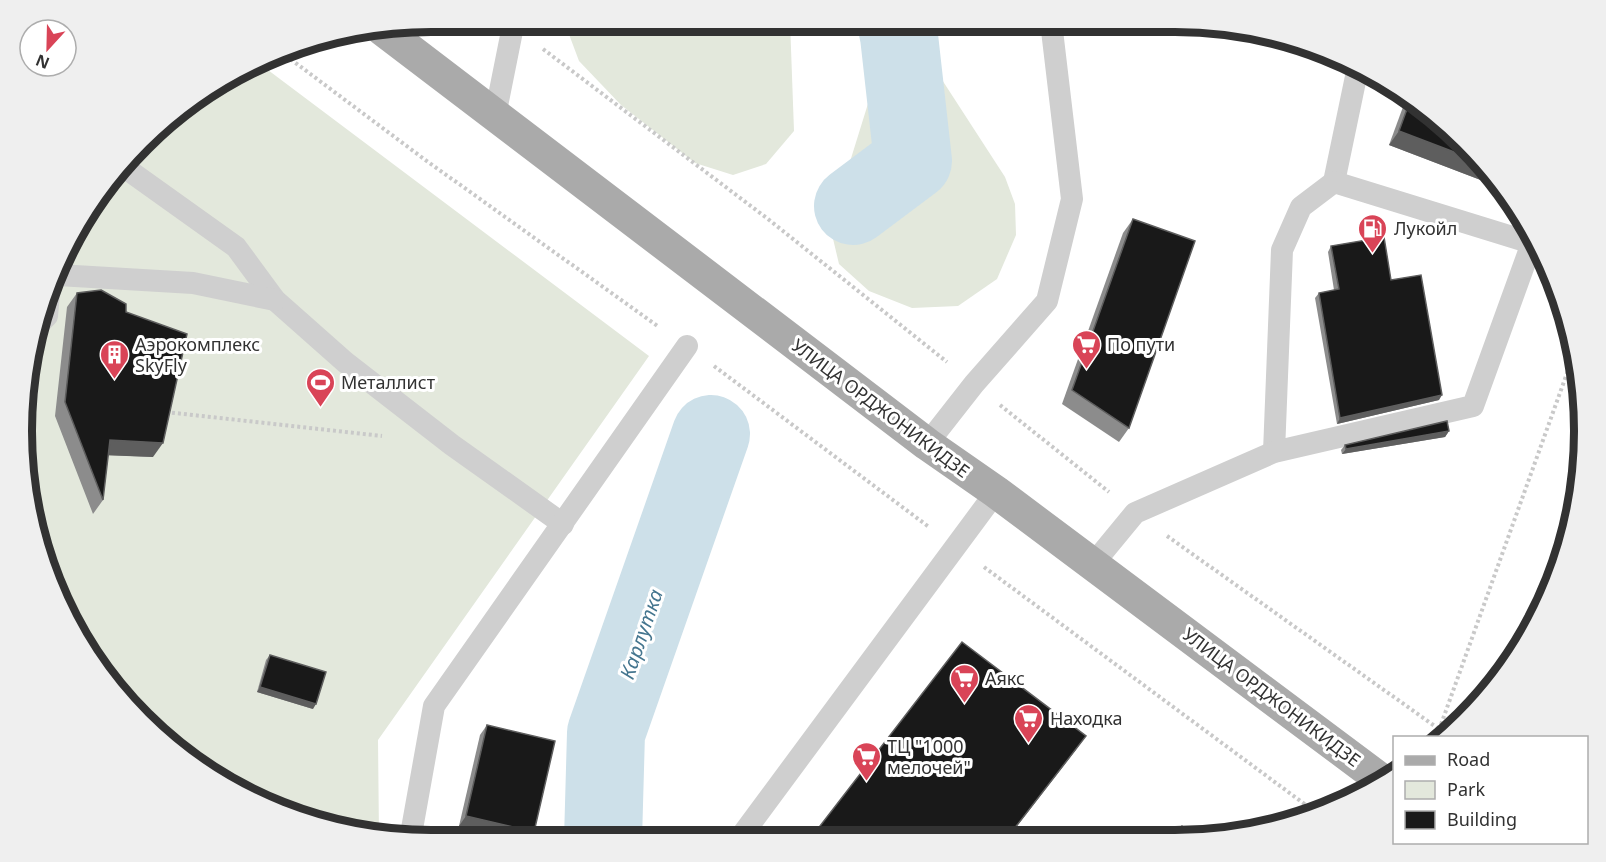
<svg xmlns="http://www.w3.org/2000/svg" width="1606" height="862" viewBox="0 0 1606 862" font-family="'Noto Sans',sans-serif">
  <rect width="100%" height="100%" fill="#fff"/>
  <!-- green -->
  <g fill="#e3e8dc">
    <polygon points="564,21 790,21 794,131 766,164 733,175 695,163 621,105 579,61"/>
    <polygon points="870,21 917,22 935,69 1005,177 1015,204 1016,235 997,279 958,306 912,308 869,291 839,264 830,226 871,94"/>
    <polygon points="260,64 649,356 378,740 379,836 325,827 226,786 123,702 52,588 22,458 35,325 90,204 181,106"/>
  </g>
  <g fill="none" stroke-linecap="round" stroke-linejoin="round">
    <!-- river -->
    <g stroke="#cde0e9" stroke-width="78">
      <polyline points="853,206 913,161 899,36 896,22"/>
      <polyline points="603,840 606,733 711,434"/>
    </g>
    <!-- path -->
    <g stroke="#c9c9c9" stroke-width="4" stroke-dasharray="3 3" stroke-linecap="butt">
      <polyline points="543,49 768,219 947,362"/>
      <polyline points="281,52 424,159 659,327"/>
      <polyline points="714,366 929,527"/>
      <polyline points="1000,405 1109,492"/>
      <polyline points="166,412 382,436"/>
      <polyline points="1167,536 1446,734"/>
      <polyline points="984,567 1318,814"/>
      <polyline points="1439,730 1575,351"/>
    </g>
    <!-- service -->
    <g stroke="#cfcfcf" stroke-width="22">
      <polyline points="495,116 514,21"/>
      <polyline points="124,167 236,247 275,300 345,362 452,445 563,524"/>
      <polyline points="1334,182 1358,67"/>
      <polyline points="58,275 193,283 275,300"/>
      <polyline points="35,328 47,316 49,293"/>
      <polyline points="927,444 974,384 1047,301 1072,199 1051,22"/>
      <polyline points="1274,452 1282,250 1301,207 1334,182 1532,243"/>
      <polyline points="1093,564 1135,513 1274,452 1473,406 1532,243 1541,247"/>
      <polyline points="739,839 996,492"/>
      <polyline points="410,840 434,706 687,346"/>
    </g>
    <!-- primary -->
    <polyline stroke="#aaa" stroke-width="33" points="382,29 927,444 996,492 1384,782"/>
  </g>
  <!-- wall -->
  <g fill="#8c8c8c">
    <polygon points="1407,96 1445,123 1500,181 1501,183 1499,187 1389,145"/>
    <polygon points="1133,219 1129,428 1119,442 1062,404 1123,233"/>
    <polygon points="1331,246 1391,280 1439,400 1337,424 1315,298 1319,293 1334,290 1328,252"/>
    <polygon points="77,293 126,312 153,457 108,455 103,500 93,514 55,416 67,307"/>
    <polygon points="1449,431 1445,437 1342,454 1341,450 1345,445"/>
    <polygon points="270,655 313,709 257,692 266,660"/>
    <polygon points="487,725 528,840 517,840 459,826 480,735"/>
  </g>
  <!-- shaded-wall -->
  <g fill="#5e5e5e">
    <polygon points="1399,131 1483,163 1501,183 1499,187 1389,145"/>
    <polygon points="1442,395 1439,400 1337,424 1340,418"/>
    <polygon points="1449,431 1445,437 1342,454 1346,449"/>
    <polygon points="110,440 163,443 153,457 100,455"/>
    <polygon points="260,687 316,704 313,709 257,692"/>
    <polygon points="1086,736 1075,751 1008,838 1007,838"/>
    <polygon points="466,816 534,832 528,840 517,840 459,826"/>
  </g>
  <!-- building -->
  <g fill="#191919" stroke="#5e5e5e" stroke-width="1.5">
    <polygon points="1411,98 1445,123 1483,163 1399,131"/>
    <polygon points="1133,219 1195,241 1129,428 1072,390"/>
    <polygon points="1384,237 1391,280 1421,275 1442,395 1340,418 1319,293 1339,289 1331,246"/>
    <polygon points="101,290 126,304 126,312 187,334 163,443 110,440 103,500 65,402 77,293"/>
    <polygon points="1447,421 1449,431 1346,449 1345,445"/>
    <polygon points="962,642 1086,736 1007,838 810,839"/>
    <polygon points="270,655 326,672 316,704 260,687"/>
    <polygon points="487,725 555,741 534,832 466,816"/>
    <polygon points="1182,826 1197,838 1172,838"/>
  </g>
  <!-- icons -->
  <defs>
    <symbol id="fuel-pin" viewBox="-11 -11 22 30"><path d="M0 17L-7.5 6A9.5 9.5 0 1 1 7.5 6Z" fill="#d94457" stroke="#fff"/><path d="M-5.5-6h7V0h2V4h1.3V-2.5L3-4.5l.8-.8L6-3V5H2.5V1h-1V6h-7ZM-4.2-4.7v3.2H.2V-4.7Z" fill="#fff"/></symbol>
    <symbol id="supermarket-pin" viewBox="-11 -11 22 30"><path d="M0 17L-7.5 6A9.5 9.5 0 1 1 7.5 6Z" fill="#d94457" stroke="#fff"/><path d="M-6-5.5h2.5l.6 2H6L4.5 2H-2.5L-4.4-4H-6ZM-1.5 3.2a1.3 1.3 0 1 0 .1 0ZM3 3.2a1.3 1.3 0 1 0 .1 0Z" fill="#fff"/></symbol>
    <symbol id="building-pin" viewBox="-11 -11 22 30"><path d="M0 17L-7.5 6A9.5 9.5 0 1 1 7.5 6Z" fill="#d94457" stroke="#fff"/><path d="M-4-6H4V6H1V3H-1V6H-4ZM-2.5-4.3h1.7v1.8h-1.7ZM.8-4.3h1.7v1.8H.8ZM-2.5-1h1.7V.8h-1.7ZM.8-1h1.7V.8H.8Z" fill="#fff"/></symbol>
    <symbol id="stadium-pin" viewBox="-11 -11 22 30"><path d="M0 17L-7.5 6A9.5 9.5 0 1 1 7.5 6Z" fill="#d94457" stroke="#fff"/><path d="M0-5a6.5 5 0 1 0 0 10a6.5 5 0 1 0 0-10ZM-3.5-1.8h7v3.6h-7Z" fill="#fff"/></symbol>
  </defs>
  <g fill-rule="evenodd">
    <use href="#fuel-pin" x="1356" y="212" width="33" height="45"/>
    <use href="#supermarket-pin" x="1070" y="328" width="33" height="45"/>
    <use href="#building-pin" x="98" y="338" width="33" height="45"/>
    <use href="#stadium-pin" x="304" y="366" width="33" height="45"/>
    <use href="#supermarket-pin" x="948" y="662" width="33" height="45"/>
    <use href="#supermarket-pin" x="1012" y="702" width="33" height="45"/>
    <use href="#supermarket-pin" x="850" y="740" width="33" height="45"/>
  </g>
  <g text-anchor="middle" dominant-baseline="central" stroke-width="6" stroke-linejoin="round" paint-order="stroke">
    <!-- poi labels -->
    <g font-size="18" fill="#323232" stroke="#fff" text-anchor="start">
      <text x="1394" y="228">Лукойл</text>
      <text x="135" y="344">Аэрокомплекс<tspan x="135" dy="21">SkyFly</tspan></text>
      <text x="1107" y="344">По пути</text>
      <text x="341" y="382">Металлист</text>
      <text x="985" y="678">Аякс</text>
      <text x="1050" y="718">Находка</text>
      <text x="887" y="746">ТЦ "1000<tspan x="887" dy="21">мелочей"</tspan></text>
    </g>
    <!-- street labels -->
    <g font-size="18" fill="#323232" stroke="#fff">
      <text transform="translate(881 408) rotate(37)">УЛИЦА ОРДЖОНИКИДЗЕ</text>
      <text transform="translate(1272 697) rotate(37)">УЛИЦА ОРДЖОНИКИДЗЕ</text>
    </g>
    <!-- water labels -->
    <g font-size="20" font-style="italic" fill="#45768f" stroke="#fff">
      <text transform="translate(641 634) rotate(-71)">Карлутка</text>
    </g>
  </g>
  <!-- crop -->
  <path d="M0 0H1606V862H0ZM431 32H1175A399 399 0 0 1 1574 431V431A399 399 0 0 1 1175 830H431A399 399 0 0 1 32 431V431A399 399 0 0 1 431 32Z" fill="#efefef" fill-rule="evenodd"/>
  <path fill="none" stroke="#323232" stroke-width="8" d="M431 32H1175A399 399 0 0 1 1574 431V431A399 399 0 0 1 1175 830H431A399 399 0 0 1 32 431V431A399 399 0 0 1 431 32Z"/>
  <!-- legend -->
  <rect x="1393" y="736" width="195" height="108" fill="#ffffff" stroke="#adadad" stroke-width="1.5"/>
  <rect x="1405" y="756" width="30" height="9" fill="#aaaaaa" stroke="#adadad" stroke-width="1.5"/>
  <text x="1447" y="766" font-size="18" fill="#323232">Road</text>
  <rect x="1405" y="781" width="30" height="18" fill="#e3e8dc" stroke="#adadad" stroke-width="1.5"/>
  <text x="1447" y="796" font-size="18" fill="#323232">Park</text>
  <rect x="1405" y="811" width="30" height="18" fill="#191919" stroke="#adadad" stroke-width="1.5"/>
  <text x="1447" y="826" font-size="18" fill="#323232">Building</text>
  <!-- north arrow -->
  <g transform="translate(48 48) rotate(202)"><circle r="28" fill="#ffffff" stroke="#adadad" stroke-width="1.5"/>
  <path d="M0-4.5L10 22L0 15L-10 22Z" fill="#d94457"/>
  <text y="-9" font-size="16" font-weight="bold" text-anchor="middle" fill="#323232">N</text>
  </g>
</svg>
